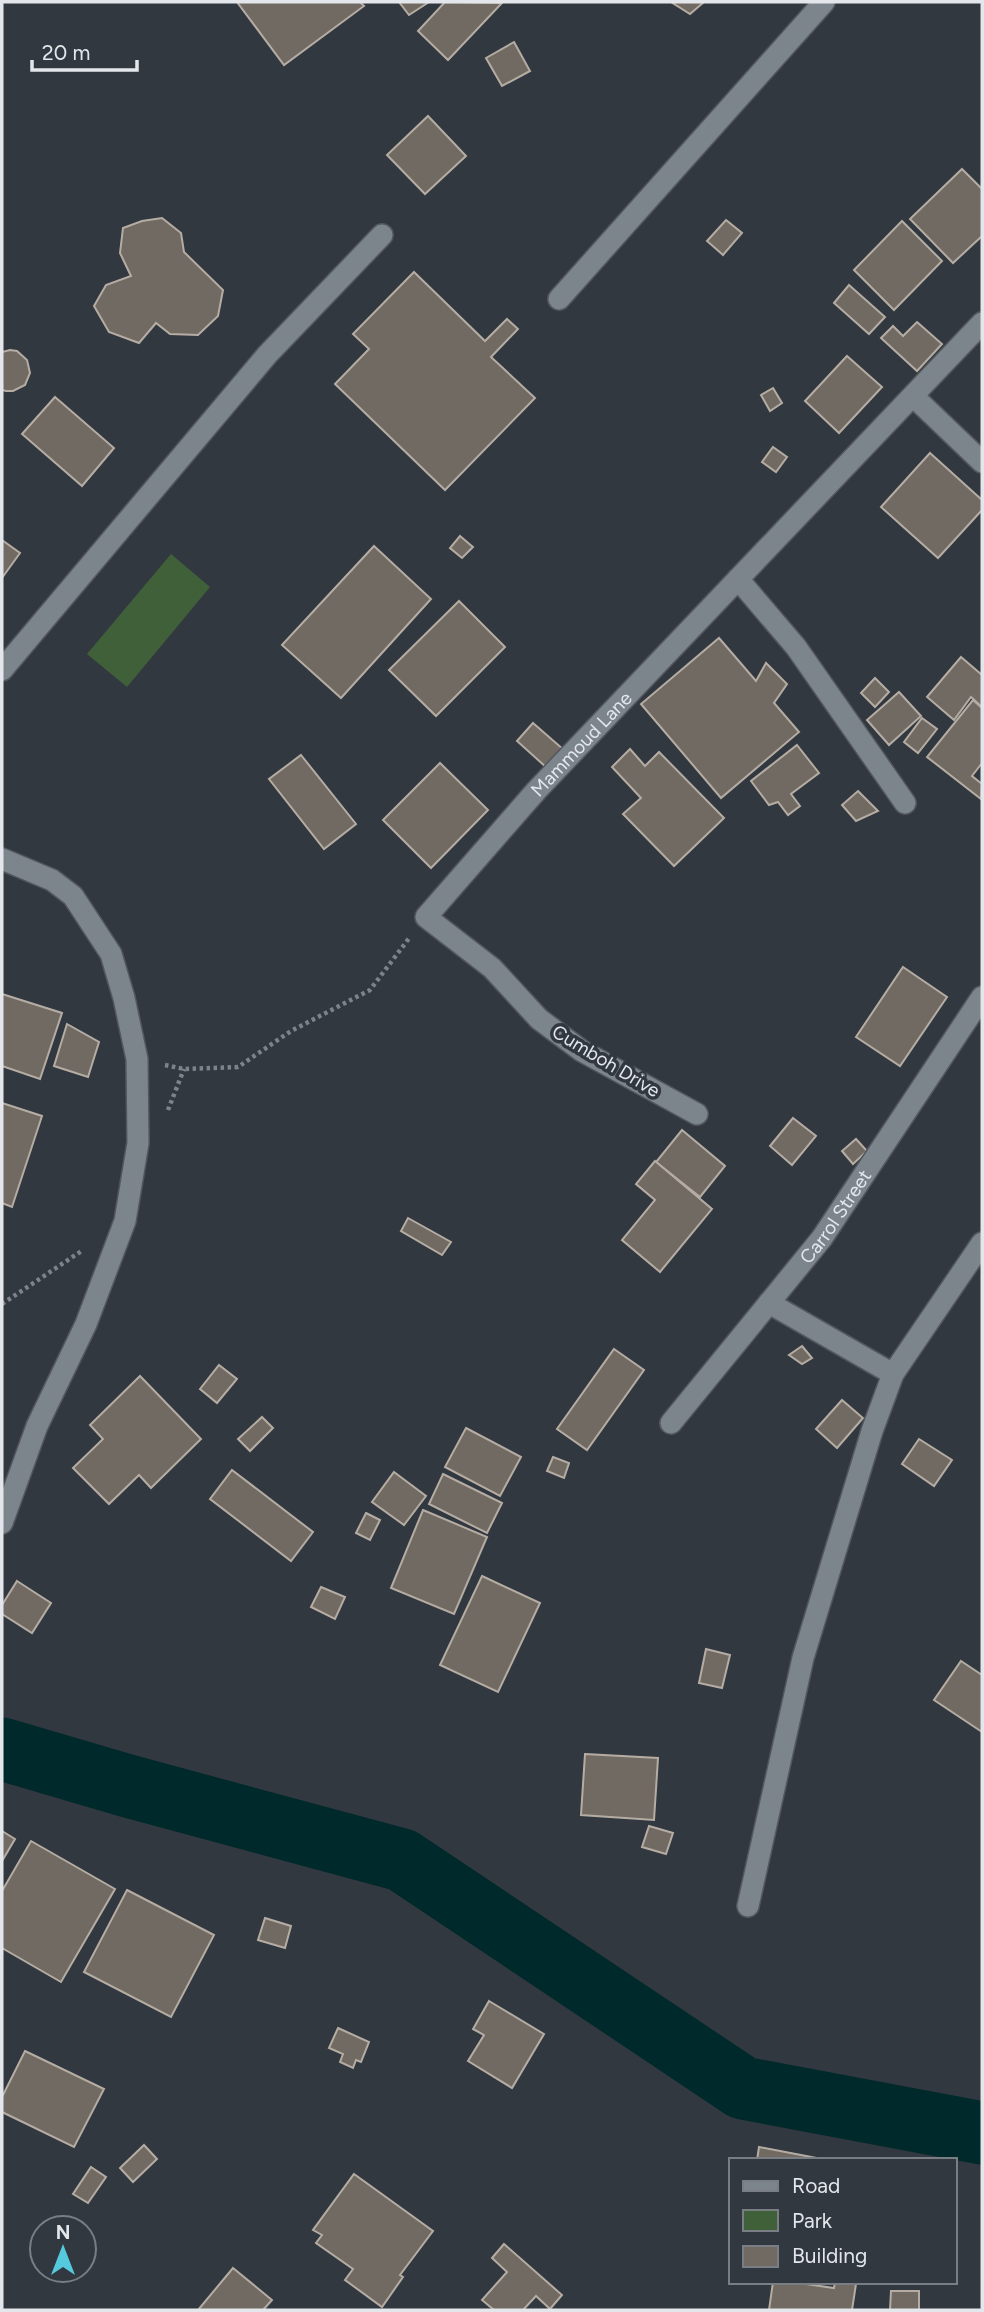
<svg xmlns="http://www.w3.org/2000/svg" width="984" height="2312" viewBox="0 0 984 2312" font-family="Figtree,sans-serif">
  <rect width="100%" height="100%" fill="#32383f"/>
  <!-- green -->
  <polygon fill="#3f6039" points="171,554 210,587 127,687 87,654"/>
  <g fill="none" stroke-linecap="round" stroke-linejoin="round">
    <!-- river -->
    <polyline stroke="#00292c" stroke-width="63" points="2,1749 128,1786 402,1860 743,2088 982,2133"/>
  </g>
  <!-- building -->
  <g fill="#716a62" stroke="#b5ada4" stroke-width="2">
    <polygon points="237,2 360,2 364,6 284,65"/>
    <polygon points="399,2 429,2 409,15"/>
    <polygon points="445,2 502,3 448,60 418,31"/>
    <polygon points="671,2 704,2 690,14"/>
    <polygon points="514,42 530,71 502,86 486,58"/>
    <polygon points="428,116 466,156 425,194 387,155"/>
    <polygon points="962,169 982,189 982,236 953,263 910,219"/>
    <polygon points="162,218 181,233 184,252 223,290 218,316 198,335 170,334 156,323 139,343 109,332 94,306 106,285 131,276 120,253 123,228 142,221"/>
    <polygon points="726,220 742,233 723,255 707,241"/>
    <polygon points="902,221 942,261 894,310 854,270"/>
    <polygon points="414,272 485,341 507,319 518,329 491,357 535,398 445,490 335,384 369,349 353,334"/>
    <polygon points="849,285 885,317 869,334 834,303"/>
    <polygon points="917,322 942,344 917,371 881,338 893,326 903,336"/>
    <polygon points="10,350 17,351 27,360 30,373 25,385 13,391 6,391 2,390 2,352"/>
    <polygon points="847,356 882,387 839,433 805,401"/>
    <polygon points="773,388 782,403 770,411 761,395"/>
    <polygon points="55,397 114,448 82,486 22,434"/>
    <polygon points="773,447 787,457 776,472 762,462"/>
    <polygon points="930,453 982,500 982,510 938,558 881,507"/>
    <polygon points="460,536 473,547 462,558 450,548"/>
    <polygon points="2,540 20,553 2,578"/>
    <polygon points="374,546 431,599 341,698 282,645"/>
    <polygon points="459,601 505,647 436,716 389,670"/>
    <polygon points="719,638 756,681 766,663 787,684 774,703 799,732 721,798 641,704"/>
    <polygon points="961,657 982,675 982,707 971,697 954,720 927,697"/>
    <polygon points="875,678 889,692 875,707 861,693"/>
    <polygon points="899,692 921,716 889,745 867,720"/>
    <polygon points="973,700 982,708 982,763 972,776 982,784 981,799 927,757"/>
    <polygon points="922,718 937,729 918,753 904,742"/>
    <polygon points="533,723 564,750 547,768 517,741"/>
    <polygon points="797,745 819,773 791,794 800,806 788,815 778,802 769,805 751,781"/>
    <polygon points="630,749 645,766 659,752 724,818 674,866 623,814 641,798 612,767"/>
    <polygon points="301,755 356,824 324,849 269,779"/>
    <polygon points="440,763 488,810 431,868 383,820"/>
    <polygon points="858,791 878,811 856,821 842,805"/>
    <polygon points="903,967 947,997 900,1066 856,1037"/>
    <polygon points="2,994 62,1013 40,1079 2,1066"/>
    <polygon points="67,1024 99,1042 88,1077 54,1066"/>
    <polygon points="2,1103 42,1116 12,1207 2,1203"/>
    <polygon points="793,1118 816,1136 792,1165 770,1146"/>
    <polygon points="682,1130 725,1166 700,1197 656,1162"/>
    <polygon points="856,1139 867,1151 853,1164 842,1151"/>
    <polygon points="655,1161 712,1209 660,1272 622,1240 655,1200 636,1184"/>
    <polygon points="408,1218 451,1242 442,1255 401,1231"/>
    <polygon points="802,1346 812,1358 802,1364 789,1355"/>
    <polygon points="614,1349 644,1370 587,1450 557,1429"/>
    <polygon points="219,1365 237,1379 217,1403 200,1389"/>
    <polygon points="140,1376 201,1439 151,1488 139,1475 109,1504 73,1468 103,1439 90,1425"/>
    <polygon points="842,1400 863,1418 837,1448 816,1429"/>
    <polygon points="262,1417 273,1428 250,1451 238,1439"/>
    <polygon points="466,1428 521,1457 500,1496 445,1467"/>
    <polygon points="919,1439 952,1460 934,1486 902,1464"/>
    <polygon points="553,1457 569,1463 564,1478 547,1471"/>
    <polygon points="232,1470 313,1532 291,1561 210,1499"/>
    <polygon points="394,1472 426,1496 404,1525 372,1502"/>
    <polygon points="443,1474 502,1503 487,1533 429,1504"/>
    <polygon points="423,1510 487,1537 454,1614 391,1588"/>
    <polygon points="366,1513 380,1520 370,1540 356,1533"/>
    <polygon points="482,1576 540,1603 498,1692 440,1665"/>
    <polygon points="17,1581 51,1603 32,1633 2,1614 2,1605"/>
    <polygon points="321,1587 345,1597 335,1619 311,1607"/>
    <polygon points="706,1649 730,1655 722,1688 699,1683"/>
    <polygon points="961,1661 982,1675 982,1732 934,1700"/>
    <polygon points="585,1754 658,1758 654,1820 581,1815"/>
    <polygon points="649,1826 673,1833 666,1854 642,1847"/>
    <polygon points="2,1831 15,1839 2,1861"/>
    <polygon points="31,1841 115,1889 61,1982 2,1948 2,1891"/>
    <polygon points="127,1890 214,1935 171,2017 84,1972"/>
    <polygon points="265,1918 291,1926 285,1948 258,1940"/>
    <polygon points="489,2001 544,2034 512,2088 468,2061 484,2035 473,2029"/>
    <polygon points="338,2028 369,2042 361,2062 356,2060 353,2068 340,2062 343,2054 329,2048"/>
    <polygon points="25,2051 104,2089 74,2147 2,2112 2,2097"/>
    <polygon points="144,2145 157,2159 133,2182 120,2168"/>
    <polygon points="759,2147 827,2160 757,2160"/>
    <polygon points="91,2167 106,2177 88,2203 73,2194"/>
    <polygon points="354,2174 433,2231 400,2275 403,2277 382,2307 345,2280 353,2269 316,2243 322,2235 313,2230"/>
    <polygon points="504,2244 562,2295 550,2309 536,2296 523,2310 494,2310 482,2300 507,2272 492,2258"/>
    <polygon points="233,2268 272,2300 263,2310 198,2310"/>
    <polygon points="773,2282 792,2282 834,2288 835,2282 856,2284 852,2310 769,2310"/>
    <polygon points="891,2291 919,2291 919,2310 890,2310"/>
  </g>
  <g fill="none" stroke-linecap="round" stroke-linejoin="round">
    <defs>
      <g id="street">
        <polyline points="559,299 824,2"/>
        <polyline points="914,397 982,462"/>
        <polyline points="738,579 796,647 905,803"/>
        <polyline points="2,670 267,355 382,235"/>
        <polyline points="2,859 52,880 73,896 111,954 124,998 137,1059 138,1143 125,1221 86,1324 37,1426 2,1523"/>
        <path id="s1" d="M 697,1114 L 582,1051 L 539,1019 L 492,968 L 426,917 L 536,791 L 982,323"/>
        <polyline points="769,1303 893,1374"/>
        <path id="s2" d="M 671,1423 L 822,1238 L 982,997"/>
        <polyline points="748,1906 803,1658 872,1431 893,1374 982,1243"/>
      </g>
    </defs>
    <!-- street casing -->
    <use href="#street" stroke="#52575d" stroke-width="24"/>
    <!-- path -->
    <g stroke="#7e8389" stroke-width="4.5" stroke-dasharray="3.5 3.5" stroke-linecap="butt">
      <polyline points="165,1065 184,1069 238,1067 291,1031 370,990 410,937"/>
      <polyline points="168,1110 184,1069"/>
      <polyline points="2,1304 83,1250"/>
    </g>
    <!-- street -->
    <use href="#street" stroke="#7c848c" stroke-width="21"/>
  </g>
  <g text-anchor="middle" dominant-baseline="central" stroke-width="7" stroke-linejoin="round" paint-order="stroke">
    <!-- street labels -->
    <g font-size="19" fill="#e3e7eb" stroke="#32383f">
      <text stroke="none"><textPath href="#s1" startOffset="570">Mammoud Lane</textPath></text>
      <text transform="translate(606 1061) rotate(31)">Cumboh Drive</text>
      <text stroke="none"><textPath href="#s2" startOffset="264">Carrol Street</textPath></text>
    </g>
  </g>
  <!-- border -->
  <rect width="984" height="2312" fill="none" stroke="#e3e7eb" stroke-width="7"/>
  <!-- legend -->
  <rect x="729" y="2158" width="228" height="126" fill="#32383f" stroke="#797e84" stroke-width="2"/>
  <rect x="743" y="2181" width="35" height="10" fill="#7c848c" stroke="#797e84" stroke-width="2"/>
  <text x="792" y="2193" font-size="21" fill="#e3e7eb">Road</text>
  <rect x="743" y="2210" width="35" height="21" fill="#3f6039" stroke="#797e84" stroke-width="2"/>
  <text x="792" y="2228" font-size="21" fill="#e3e7eb">Park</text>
  <rect x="743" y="2246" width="35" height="21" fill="#716a62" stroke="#797e84" stroke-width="2"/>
  <text x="792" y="2263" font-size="21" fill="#e3e7eb">Building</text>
  <!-- north arrow -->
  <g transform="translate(63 2249)"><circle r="33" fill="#32383f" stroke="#797e84" stroke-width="2"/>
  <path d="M0-5L12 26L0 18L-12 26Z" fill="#55cade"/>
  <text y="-10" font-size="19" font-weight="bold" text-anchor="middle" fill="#e3e7eb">N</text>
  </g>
  <!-- scale -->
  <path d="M32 60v10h105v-10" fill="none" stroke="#e3e7eb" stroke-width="3.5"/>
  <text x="42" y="60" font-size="21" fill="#e3e7eb" stroke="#32383f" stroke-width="5" paint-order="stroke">20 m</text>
</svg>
